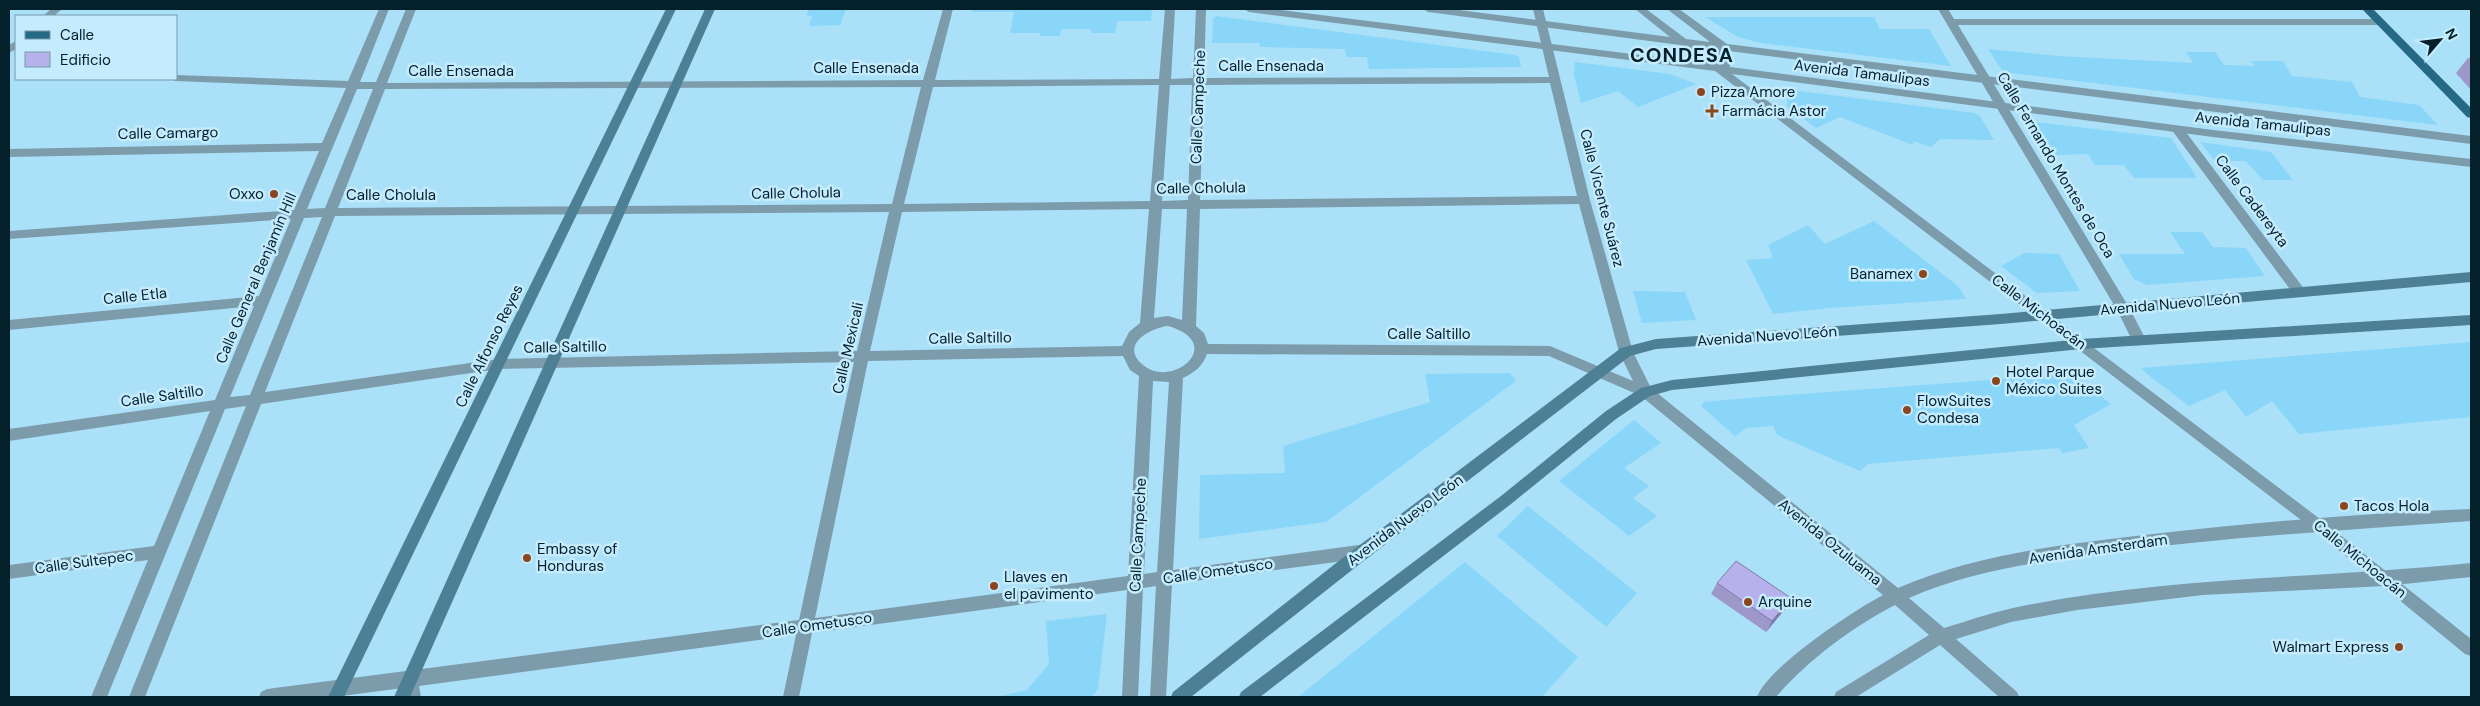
<svg xmlns="http://www.w3.org/2000/svg" width="2480" height="706" viewBox="0 0 2480 706" font-family="'DM Sans',sans-serif">
  <rect width="100%" height="100%" fill="#abe0f9"/>
  <!-- built -->
  <g fill="#89d6f9">
    <polygon points="809,9 846,9 840,25 809,26 812,16 806,15"/>
    <polygon points="972,9 1152,9 1151,21 1117,21 1115,33 1091,33 1091,29 1061,29 1060,36 1040,36 1040,33 1010,33 1014,12 972,12"/>
    <polygon points="1216,16 1515,55 1519,57 1521,67 1369,69 1367,57 1346,57 1345,49 1260,47 1259,43 1212,43 1213,18"/>
    <polygon points="1705,17 1874,17 1880,29 1929,29 1951,66 1761,43 1738,37"/>
    <polygon points="1988,49 2059,56 2193,63 2186,52 2215,52 2224,65 2255,66 2251,61 2283,61 2292,76 2352,82 2360,97 2419,105 2438,125 2003,72"/>
    <polygon points="1575,62 1670,74 1696,84 1638,107 1618,91 1581,103 1574,75"/>
    <polygon points="1799,91 1975,113 1980,116 1994,140 1940,139 1931,147 1913,141 1913,145 1840,117 1816,128 1787,106 1787,96"/>
    <polygon points="2035,122 2171,138 2197,178 2134,178 2124,165 2095,165 2088,154 2056,155"/>
    <polygon points="2200,142 2271,152 2293,180 2263,180 2246,161 2215,161"/>
    <polygon points="1874,221 1958,286 1966,299 1830,308 1773,314 1746,260 1773,258 1768,245 1808,225 1825,244"/>
    <polygon points="2170,232 2202,232 2213,247 2246,248 2265,276 2147,285 2134,279 2119,254 2185,254"/>
    <polygon points="2024,253 2059,254 2080,291 2037,293 2001,266"/>
    <polygon points="1633,291 1685,292 1696,320 1642,323"/>
    <polygon points="2471,342 2471,417 2299,434 2272,401 2246,417 2225,390 2189,406 2147,374 2141,368"/>
    <polygon points="1510,373 1516,381 1326,522 1199,539 1200,475 1285,473 1283,446 1430,402 1425,374"/>
    <polygon points="2072,374 2111,404 2074,425 2089,448 2062,453 2059,448 1868,464 1860,471 1777,435 1773,426 1747,428 1735,436 1701,406 1704,402 1760,397"/>
    <polygon points="1634,420 1661,443 1624,468 1649,486 1633,498 1657,516 1629,536 1559,481"/>
    <polygon points="1528,506 1637,593 1606,627 1497,536"/>
    <polygon points="1465,562 1578,657 1542,697 1298,697"/>
    <polygon points="1107,614 1098,689 1092,697 996,697 1027,690 1049,664 1046,621"/>
  </g>
  <g fill="none" stroke-linecap="round" stroke-linejoin="round">
    <!-- minor -->
    <g fill="#7c9cab" fill-rule="evenodd">
      <polygon points="51,9 62,9 54,16 43,16"/>
      <path d="M 379,9 L 389,9 L 360,82 L 376,82 L 406,9 L 416,9 L 387,83 L 923,80 L 943,9 L 953,9 L 935,80 L 1159,79 L 1165,9 L 1175,9 L 1171,79 L 1193,78 L 1196,9 L 1206,9 L 1204,78 L 1549,77 L 1533,9 L 1543,9 L 1590,200 L 1633,352 L 1651,388 L 1898,588 C 1978,553 2067,544 2153,534 C 2259,522 2365,513 2471,509 L 2471,521 C 2349,530 2226,537 2104,553 C 2039,562 1970,571 1909,598 L 1944,628 C 1967,621 1990,613 2013,608 C 2163,576 2318,579 2471,563 L 2471,577 L 2385,586 L 2203,595 L 2077,610 L 2011,622 L 1956,639 L 2017,692 L 2019,697 L 1999,697 L 1940,645 L 1856,697 L 1834,697 L 1836,692 L 1929,635 L 1895,605 C 1851,628 1808,660 1776,697 L 1757,697 C 1769,666 1853,611 1883,595 L 1641,396 L 1549,356 L 1207,354 C 1203,366 1194,373 1183,378 L 1173,570 L 1366,544 L 1371,546 L 1374,551 L 1371,556 L 1366,558 L 1172,584 L 1166,697 L 1150,697 L 1156,586 L 1143,588 L 1138,697 L 1122,697 L 1127,590 L 812,633 L 799,697 L 783,697 L 796,635 L 419,686 L 421,697 L 405,697 L 403,688 L 334,697 L 259,697 L 261,692 L 267,689 L 799,620 L 854,362 L 498,369 L 261,404 L 145,697 L 129,697 L 246,406 L 225,409 L 107,697 L 91,697 L 148,560 L 9,579 L 9,565 L 154,546 L 210,411 L 9,441 L 9,429 L 215,400 L 254,306 L 9,330 L 9,320 L 259,296 L 291,219 L 9,239 L 9,231 L 294,210 L 319,151 L 9,157 L 9,149 L 322,143 L 346,88 L 176,81 L 171,79 L 176,79 L 176,75 L 348,81 ZM 1550,83 L 1577,196 L 1200,200 L 1204,85 ZM 1159,85 L 1150,201 L 904,204 L 933,87 ZM 1170,85 L 1192,85 L 1188,200 L 1162,201 ZM 921,87 L 892,204 L 338,208 L 385,89 ZM 357,89 L 373,89 L 325,208 L 307,209 ZM 1579,204 L 1619,352 L 1633,381 L 1550,346 L 1208,344 L 1204,333 L 1196,326 L 1200,209 ZM 1149,209 L 1140,323 L 1129,332 L 1122,346 L 870,351 L 902,212 ZM 1162,209 L 1187,209 L 1182,320 L 1168,316 L 1154,318 ZM 889,212 L 857,351 L 498,359 L 265,392 L 335,216 ZM 322,217 L 250,395 L 230,397 L 304,218 ZM 1168,326 C 1227,343 1173,390 1143,365 C 1119,345 1150,328 1168,326 ZM 1123,356 L 1130,370 L 1139,376 L 1128,576 L 815,618 L 868,361 ZM 1153,381 L 1169,382 L 1157,572 L 1144,574 Z"/>
      <polygon points="1938,9 1948,9 1954,19 2381,19 2386,22 2381,25 1958,25 2130,309 2146,340 2139,345 2134,344 2117,310"/>
      <polygon points="16,41 16,49 9,53 9,45"/>
      <polygon points="2178,126 2182,127 2305,290 2307,293 2305,296 2295,296 2174,133 2172,130"/>
    </g>
    <!-- tertiary -->
    <path fill="#7c9cab" fill-rule="evenodd" d="M 1244,9 L 1273,9 L 1704,63 L 1680,45 L 1428,12 L 1423,9 L 1451,9 L 1670,37 L 1635,9 L 1646,9 L 1686,39 L 1710,42 L 1667,9 L 1679,9 L 1727,44 L 2471,136 L 2471,144 L 1729,51 L 1730,67 L 2213,130 L 2471,159 L 2471,167 L 2213,137 L 1732,74 L 2324,522 L 2471,639 L 2471,656 L 2465,654 L 2314,530 L 1715,71 L 1249,12 ZM 1697,47 L 1719,50 L 1718,63 Z"/>
    <!-- secondary -->
    <g fill="#4d7f95" fill-rule="evenodd">
      <polygon points="666,9 676,9 344,697 328,697"/>
      <polygon points="705,9 715,9 410,697 394,697"/>
      <polygon points="2471,272 2471,282 2001,324 1656,349 1630,356 1352,570 1191,697 1171,697 1173,692 1340,560 1621,348 1656,339 2001,314"/>
      <polygon points="2471,315 2471,325 2081,349 1672,390 1650,396 1616,419 1511,504 1260,697 1239,697 1241,692 1501,496 1606,411 1641,388 1672,380 2081,339"/>
    </g>
    <!-- primary -->
    <polygon fill="#266985" fill-rule="evenodd" points="2362,9 2373,9 2471,108 2471,118 2467,117"/>
  </g>
  <!-- wall -->
  <g fill="#9d98c9">
    <polygon points="2468,58 2471,58 2471,90 2456,73"/>
    <polygon points="1717,583 1785,609 1766,632 1711,594"/>
  </g>
  <!-- shaded-wall -->
  <polygon fill="#7f7ca4" points="1791,598 1785,609 1766,632 1772,621"/>
  <!-- building -->
  <polygon fill="#b6b1ea" stroke="#7f7ca4" points="1736,561 1791,598 1772,621 1717,583"/>
  <!-- markers -->
  <g fill="#8b461d" stroke="#c4ebfe" stroke-width="2">
    <circle cx="1701" cy="92" r="5"/>
    <path d="M1709.5 103.5h5v5h5v5h-5v5h-5v-5h-5v-5h5z"/>
    <circle cx="274" cy="194" r="5"/>
    <circle cx="1923" cy="274" r="5"/>
    <circle cx="1996" cy="381" r="5"/>
    <circle cx="1907" cy="410" r="5"/>
    <circle cx="2344" cy="506" r="5"/>
    <circle cx="527" cy="558" r="5"/>
    <circle cx="994" cy="586" r="5"/>
    <circle cx="1748" cy="602" r="5"/>
    <circle cx="2399" cy="647" r="5"/>
  </g>
  <g text-anchor="middle" dominant-baseline="central" stroke-width="5" stroke-linejoin="round" paint-order="stroke">
    <!-- street labels -->
    <g font-size="15" fill="#03202b" stroke="#c4ebfe">
      <text x="1271" y="66">Calle Ensenada</text>
      <text x="866" y="68">Calle Ensenada</text>
      <text x="461" y="71">Calle Ensenada</text>
      <text transform="translate(1862 73) rotate(7)">Avenida Tamaulipas</text>
      <text transform="translate(1198 107) rotate(-88)">Calle Campeche</text>
      <text transform="translate(2263 124) rotate(6)">Avenida Tamaulipas</text>
      <text transform="translate(168 133) rotate(-1)">Calle Camargo</text>
      <text transform="translate(2056 165) rotate(59)">Calle Fernando Montes de Oca</text>
      <text transform="translate(1201 188) rotate(-1)">Calle Cholula</text>
      <text transform="translate(796 193) rotate(-1)">Calle Cholula</text>
      <text x="391" y="195">Calle Cholula</text>
      <text transform="translate(1602 198) rotate(76)">Calle Vicente Suárez</text>
      <text transform="translate(2252 201) rotate(53)">Calle Cadereyta</text>
      <text transform="translate(256 278) rotate(-67)">Calle General Benjamín Hill</text>
      <text transform="translate(135 296) rotate(-6)">Calle Etla</text>
      <text transform="translate(2170 304) rotate(-5)">Avenida Nuevo León</text>
      <text transform="translate(2039 312) rotate(37)">Calle Michoacán</text>
      <text x="1429" y="334">Calle Saltillo</text>
      <text transform="translate(1767 336) rotate(-4)">Avenida Nuevo León</text>
      <text transform="translate(970 338) rotate(-1)">Calle Saltillo</text>
      <text transform="translate(489 346) rotate(-64)">Calle Alfonso Reyes</text>
      <text transform="translate(565 347) rotate(-1)">Calle Saltillo</text>
      <text transform="translate(848 348) rotate(-77)">Calle Mexicali</text>
      <text transform="translate(162 396) rotate(-8)">Calle Saltillo</text>
      <text transform="translate(1405 520) rotate(-37)">Avenida Nuevo León</text>
      <text transform="translate(1138 535) rotate(-87)">Calle Campeche</text>
      <text transform="translate(1830 542) rotate(39)">Avenida Ozuluama</text>
      <text transform="translate(2098 549) rotate(-8)">Avenida Amsterdam</text>
      <text transform="translate(2360 559) rotate(39)">Calle Michoacán</text>
      <text transform="translate(84 562) rotate(-8)">Calle Sultepec</text>
      <text transform="translate(1218 571) rotate(-8)">Calle Ometusco</text>
      <text transform="translate(817 625) rotate(-8)">Calle Ometusco</text>
    </g>
    <!-- poi labels -->
    <g font-size="15" fill="#03202b" stroke="#c4ebfe" text-anchor="start">
      <text x="1711" y="92">Pizza Amore</text>
      <text x="1722" y="111">Farmácia Astor</text>
      <text x="264" y="194" text-anchor="end">Oxxo</text>
      <text x="1913" y="274" text-anchor="end">Banamex</text>
      <text x="2006" y="372">Hotel Parque<tspan x="2006" dy="17">México Suites</tspan></text>
      <text x="1917" y="401">FlowSuites<tspan x="1917" dy="17">Condesa</tspan></text>
      <text x="2354" y="506">Tacos Hola</text>
      <text x="537" y="549">Embassy of<tspan x="537" dy="17">Honduras</tspan></text>
      <text x="1004" y="577">Llaves en<tspan x="1004" dy="17">el pavimento</tspan></text>
      <text x="1758" y="602">Arquine</text>
      <text x="2389" y="647" text-anchor="end">Walmart Express</text>
    </g>
    <!-- district labels -->
    <g font-size="20" font-weight="bold" letter-spacing="1" fill="#03202b" stroke="#c4ebfe">
      <text x="1682" y="55">CONDESA</text>
    </g>
  </g>
  <!-- border -->
  <rect width="2480" height="706" fill="none" stroke="#03202b" stroke-width="20"/>
  <!-- legend -->
  <rect x="15" y="15" width="162" height="65" fill="#c4ebfe" stroke="#779aaa"/>
  <rect x="25" y="31" width="25" height="8" fill="#266985" stroke="#779aaa"/>
  <text x="60" y="40" font-size="15" fill="#03202b">Calle</text>
  <rect x="25" y="52" width="25" height="15" fill="#b6b1ea" stroke="#779aaa"/>
  <text x="60" y="65" font-size="15" fill="#03202b">Edificio</text>
  <!-- north arrow -->
  <g transform="translate(2440 40) rotate(62)" stroke="#c4ebfe" stroke-width="4" paint-order="stroke">
  <path d="M0-4L9 19L0 12L-9 19Z" fill="#03202b"/>
  <text y="-8" font-size="14" font-weight="bold" text-anchor="middle" fill="#03202b">N</text>
  </g>
</svg>
